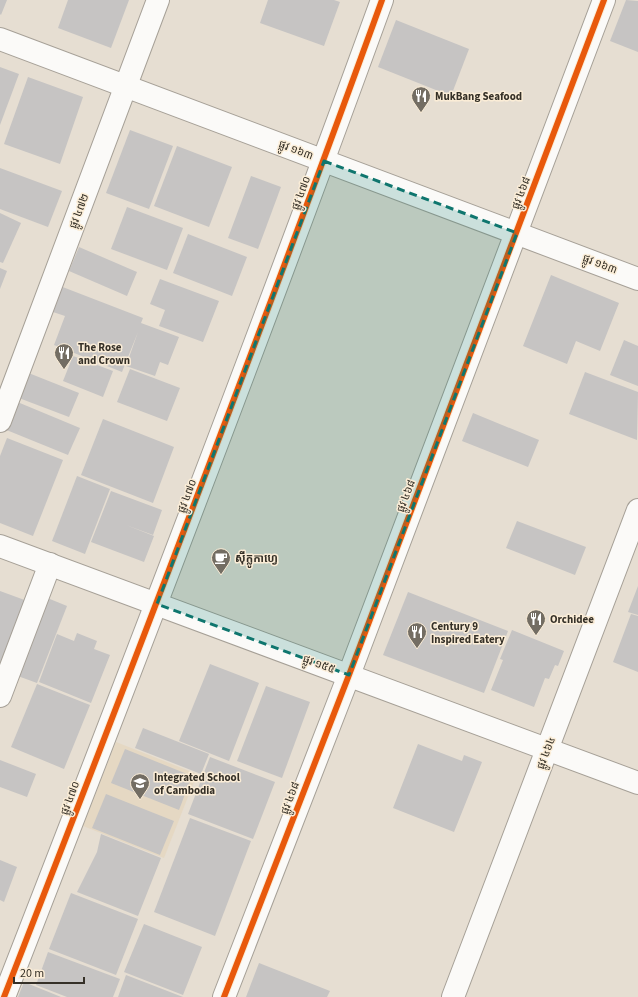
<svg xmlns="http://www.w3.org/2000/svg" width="638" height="997" viewBox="0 0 638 997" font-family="'Source Sans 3','Noto Sans Khmer',sans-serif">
  <rect width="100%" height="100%" fill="#e6ded2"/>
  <!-- built -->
  <polygon fill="#e5d8c3" points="116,742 197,774 164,858 83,826"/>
  <!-- building -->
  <g fill="#c6c4c3">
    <polygon points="0,0 7,0 1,15 0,14"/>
    <polygon points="68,0 129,0 111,48 58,28"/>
    <polygon points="268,0 334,0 340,2 324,46 260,23"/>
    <polygon points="626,0 638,1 638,52 610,41"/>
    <polygon points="396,20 469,49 451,96 378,67"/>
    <polygon points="0,67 19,74 0,125"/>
    <polygon points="28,77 83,97 60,164 4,144"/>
    <polygon points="130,130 173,146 149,209 106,193"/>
    <polygon points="177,146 232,167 209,227 154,206"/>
    <polygon points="0,168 62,191 48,227 0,209"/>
    <polygon points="251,176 281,187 258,249 228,238"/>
    <polygon points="127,207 183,228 167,270 111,249"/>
    <polygon points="0,213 21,223 3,263 0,262"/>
    <polygon points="188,234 247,257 232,296 173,273"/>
    <polygon points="79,247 137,272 127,296 69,271"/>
    <polygon points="0,268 7,271 0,289"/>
    <polygon points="551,275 619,303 600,351 576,341 567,364 523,346"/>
    <polygon points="160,279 219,301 203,342 159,326 165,310 150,304"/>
    <polygon points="60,286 143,318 141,323 179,337 168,365 160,362 155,376 126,366 138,332 122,372 54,345 65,316 50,311"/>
    <polygon points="624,340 638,346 638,386 610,375"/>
    <polygon points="73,356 113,371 103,397 63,381"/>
    <polygon points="130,369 180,388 167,421 117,402"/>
    <polygon points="21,370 79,393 69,417 11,395"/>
    <polygon points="585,372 638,392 637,440 569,414"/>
    <polygon points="15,401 80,428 68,455 4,429"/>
    <polygon points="473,413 539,440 528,467 462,441"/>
    <polygon points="103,419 174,447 153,503 81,475"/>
    <polygon points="7,438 63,460 33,536 0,523 0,456"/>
    <polygon points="77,476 110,489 85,554 52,541"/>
    <polygon points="111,491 162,510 153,535 126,525 154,536 144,562 91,542"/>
    <polygon points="517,521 586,547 575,575 506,548"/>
    <polygon points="638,586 638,615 628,612"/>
    <polygon points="0,591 30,602 0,681"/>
    <polygon points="408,592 508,631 484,693 383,655"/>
    <polygon points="45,597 67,606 37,683 15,675"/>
    <polygon points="631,614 638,616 638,672 613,662"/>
    <polygon points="512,630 564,651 558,666 555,665 549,679 545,678 534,707 491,690 503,660 500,659"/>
    <polygon points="77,633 97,641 94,649 110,655 91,703 39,682 57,634 74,641"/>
    <polygon points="210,664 259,683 229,761 179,741"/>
    <polygon points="37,684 90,705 64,769 11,747"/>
    <polygon points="266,686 310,702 282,778 237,761"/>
    <polygon points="143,728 209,754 201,774 135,748"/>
    <polygon points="418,744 462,761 464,755 482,762 454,832 393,808"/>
    <polygon points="125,749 192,776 179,810 111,783"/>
    <polygon points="210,757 275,782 253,839 188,814"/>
    <polygon points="0,760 36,774 27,797 0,787"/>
    <polygon points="106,794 174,821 160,855 92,828"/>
    <polygon points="190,818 251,841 215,936 154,912"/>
    <polygon points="101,834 161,858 138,916 77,892 97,852"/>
    <polygon points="0,860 17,867 4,902 0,900"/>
    <polygon points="71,893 138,919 116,975 49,949"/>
    <polygon points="144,924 202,947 183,995 124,972"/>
    <polygon points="48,952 120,979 113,997 67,997 36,985"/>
    <polygon points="259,963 330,991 327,997 246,997"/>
    <polygon points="126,975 183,997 118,997"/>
    <polygon points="24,982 61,997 18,997"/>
  </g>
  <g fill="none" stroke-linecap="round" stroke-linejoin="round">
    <defs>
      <g id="minor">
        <polyline points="0,39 638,279"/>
        <polyline points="0,421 158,0"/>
        <polyline points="0,546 638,783"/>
        <polyline points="0,696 50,564"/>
        <path d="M 4,997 C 133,666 261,334 382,0"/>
        <polyline points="224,997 349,675 604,0"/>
        <polyline points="453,997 638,510"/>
      </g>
    </defs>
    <!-- minor casing -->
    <use href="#minor" stroke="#a6a097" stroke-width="24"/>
    <!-- minor -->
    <use href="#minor" stroke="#fbfaf8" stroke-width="22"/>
    <defs>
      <g id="cycleway">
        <path d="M 4,997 C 133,666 261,334 382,0"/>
        <polyline points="224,997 349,675 604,0"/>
      </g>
    </defs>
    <!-- cycleway casing -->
    <use href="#cycleway" stroke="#fbedd7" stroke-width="8"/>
    <!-- cycleway -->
    <use href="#cycleway" stroke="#e8590c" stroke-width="6"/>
  </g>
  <!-- marked area -->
  <path fill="#0f766e" fill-opacity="0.2" stroke="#0f766e" stroke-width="3" stroke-dasharray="8 5" stroke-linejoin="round" d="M 324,161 L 517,233 L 349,675 L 157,604 Z"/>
  <!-- icons -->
  <defs>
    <symbol id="restaurant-pin" viewBox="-11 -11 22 30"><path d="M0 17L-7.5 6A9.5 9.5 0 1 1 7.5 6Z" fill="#736d63" stroke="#fbedd7"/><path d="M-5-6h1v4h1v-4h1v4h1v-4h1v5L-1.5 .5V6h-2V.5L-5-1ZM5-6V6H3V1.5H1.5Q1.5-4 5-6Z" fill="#fff"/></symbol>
    <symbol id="cafe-pin" viewBox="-11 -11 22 30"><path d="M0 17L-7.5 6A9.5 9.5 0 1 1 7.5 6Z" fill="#736d63" stroke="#fbedd7"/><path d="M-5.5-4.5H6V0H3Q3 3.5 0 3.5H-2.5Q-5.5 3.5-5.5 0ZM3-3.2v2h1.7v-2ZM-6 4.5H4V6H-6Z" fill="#fff"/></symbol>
    <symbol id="school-pin" viewBox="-11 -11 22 30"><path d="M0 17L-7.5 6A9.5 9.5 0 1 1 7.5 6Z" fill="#736d63" stroke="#fbedd7"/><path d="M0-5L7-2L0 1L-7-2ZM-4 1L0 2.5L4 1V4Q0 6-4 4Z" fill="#fff"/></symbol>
  </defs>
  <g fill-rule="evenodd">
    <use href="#restaurant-pin" x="410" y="85" width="22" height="30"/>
    <use href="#restaurant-pin" x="53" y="342" width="22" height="30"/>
    <use href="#cafe-pin" x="210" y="547" width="22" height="30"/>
    <use href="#restaurant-pin" x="525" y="608" width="22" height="30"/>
    <use href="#restaurant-pin" x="406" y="621" width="22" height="30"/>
    <use href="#school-pin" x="129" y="772" width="22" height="30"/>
  </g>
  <g text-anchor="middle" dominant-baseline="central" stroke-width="3" stroke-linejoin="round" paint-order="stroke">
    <!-- poi labels -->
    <g font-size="11" font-weight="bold" fill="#353027" stroke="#fbedd7" text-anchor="start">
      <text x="435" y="96">MukBang Seafood</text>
      <text x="78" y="347">The Rose<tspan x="78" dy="13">and Crown</tspan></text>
      <text x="235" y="558">ស៊ីក្លូកាហ្វេ</text>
      <text x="550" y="619">Orchidee</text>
      <text x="431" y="626">Century 9<tspan x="431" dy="13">Inspired Eatery</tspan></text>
      <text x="154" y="777">Integrated School<tspan x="154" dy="13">of Cambodia</tspan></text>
    </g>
    <!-- street labels -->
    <g font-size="11" fill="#353027" stroke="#fbedd7">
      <text transform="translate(296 150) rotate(21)">ផ្លូវ ១៦៣</text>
      <text transform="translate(301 193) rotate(-69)">ផ្លូវ ៤៧០</text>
      <text transform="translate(521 193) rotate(-69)">ផ្លូវ ៤៦៨</text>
      <text transform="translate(79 211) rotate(-69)">ផ្លូវ ៤៧២</text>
      <text transform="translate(600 264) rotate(21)">ផ្លូវ ១៦៣</text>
      <text transform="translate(187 496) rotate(-69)">ផ្លូវ ៤៧០</text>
      <text transform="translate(406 496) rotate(-69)">ផ្លូវ ៤៦៨</text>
      <text transform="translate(319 664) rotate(20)">ផ្លូវ ១៥៥</text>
      <text transform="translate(546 753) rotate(-69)">ផ្លូវ ៤៦៤</text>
      <text transform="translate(70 798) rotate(-69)">ផ្លូវ ៤៧០</text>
      <text transform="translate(290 798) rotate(-69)">ផ្លូវ ៤៦៨</text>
    </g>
  </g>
  <!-- scale -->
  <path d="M14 977v6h70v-6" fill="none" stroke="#353027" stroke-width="2"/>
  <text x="20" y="977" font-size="12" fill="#353027" stroke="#fbedd7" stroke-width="3" paint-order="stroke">20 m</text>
</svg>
